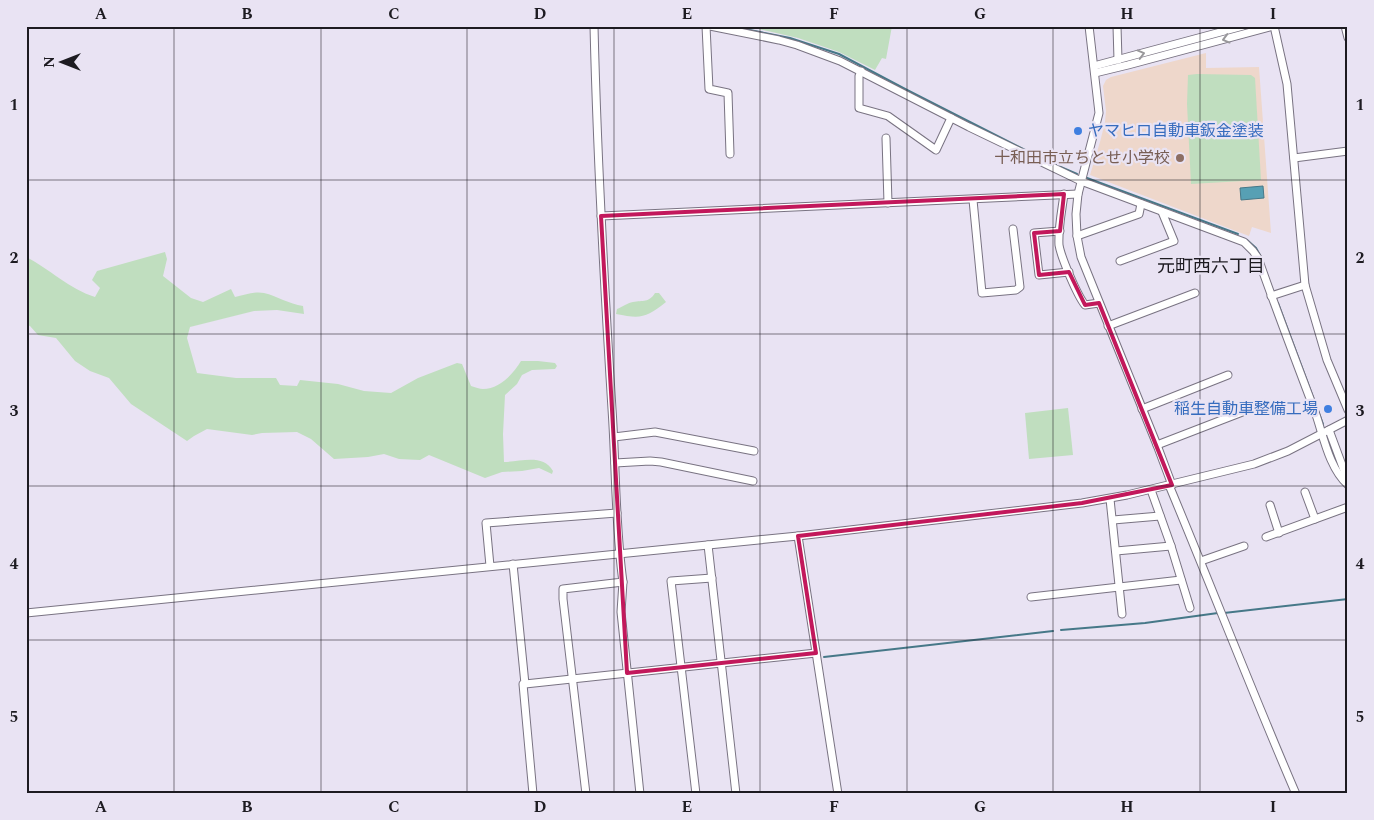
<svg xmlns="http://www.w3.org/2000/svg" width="1374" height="820" viewBox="0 0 1374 820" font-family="Spectral,'Noto Sans JP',serif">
  <rect width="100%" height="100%" fill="#e9e3f3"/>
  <!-- education -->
  <polygon fill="#eed7cb" points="1206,53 1206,68 1259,67 1271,233 1252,227 1249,236 1090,175 1100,142 1105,122 1106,111 1103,86 1106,80 1111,77"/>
  <!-- green -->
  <g fill="#c0debf">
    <polygon points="745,26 892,26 886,59 882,58 875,70 839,52 798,38"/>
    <polygon points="1197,74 1251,75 1255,78 1261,180 1191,184 1187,104 1188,75"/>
    <path d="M 165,252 L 167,259 L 163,276 L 191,298 L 203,302 L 231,289 L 235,297 C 244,295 255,291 264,293 C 277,296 289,304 303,306 L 304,314 L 277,310 L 254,311 L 190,327 L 187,338 L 197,373 L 236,378 L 276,378 L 280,385 L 297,386 L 300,380 L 338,384 L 364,391 L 391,393 L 418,378 L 457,363 L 462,364 L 471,386 C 475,387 480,389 483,389 C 500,389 513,374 521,361 L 538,361 L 555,363 L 557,366 L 555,369 L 532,370 L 522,375 L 517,384 L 505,395 L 503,434 L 504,462 C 520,462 543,453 553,471 L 552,474 L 539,468 L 522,471 L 502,472 L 485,478 L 429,455 L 420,460 L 399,459 L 384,454 L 368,457 L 334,459 L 311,439 L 297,432 L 262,433 L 252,435 L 207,429 L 194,436 L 187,441 L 131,404 L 109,378 L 90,371 L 75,361 L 56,338 L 38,335 L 30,326 L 26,325 L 26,257 C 50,269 69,289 95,297 L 100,288 L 92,280 L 97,271 Z"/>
    <path d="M 655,293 L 659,293 L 666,302 C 646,318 641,319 616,314 L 617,309 C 622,307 627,303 633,302 C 643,300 649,303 655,293 Z"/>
    <polygon points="1068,408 1073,455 1029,459 1025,413"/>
  </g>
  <!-- water -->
  <polygon fill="#57a0b4" stroke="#467888" points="1263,186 1264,198 1241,200 1240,188"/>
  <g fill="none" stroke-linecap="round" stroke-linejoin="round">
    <!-- stream -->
    <g stroke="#467888" stroke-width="2">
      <polyline points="729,26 790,38 839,54 907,90 1045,160"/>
      <polyline points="1056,165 1077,174"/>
      <polyline points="1087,178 1238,234"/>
      <polyline points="1247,240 1256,248 1261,257"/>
      <polyline points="1278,303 1323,424"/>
      <polyline points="1329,442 1336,460"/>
      <polyline points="1224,613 1348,599"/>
      <polyline points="1061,630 1145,623 1218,613"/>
      <polyline points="824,657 1053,631"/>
    </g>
    <defs>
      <g id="minor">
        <polyline points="706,26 709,89 728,93 730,154"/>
        <path d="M 710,26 L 779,40 L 797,45 L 840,61 L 969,127 L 1081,181 L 1244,242 L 1253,251 L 1258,258 C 1276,309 1295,359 1314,409 C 1323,433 1328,467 1348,485"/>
        <polyline points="1089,26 1099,113 1078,194 1076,214 1077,236 1081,257 1157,445 1172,485"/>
        <polyline points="1117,26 1118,60"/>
        <polyline points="1274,26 1287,84 1305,285 1327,360 1348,410"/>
        <polyline points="1345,26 1348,38"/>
        <polyline points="1094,66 1243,26"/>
        <polyline points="861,71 859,76 859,108 888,116 936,150 951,118"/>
        <polyline points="1095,73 1128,65 1273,26"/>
        <polyline points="886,138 888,203"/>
        <polyline points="1294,158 1348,151"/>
        <path d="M 1064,194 C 1062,210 1058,228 1059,245 C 1061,257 1077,295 1085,305 L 1099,303"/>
        <polyline points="973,200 982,293 1016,290 1020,287 1013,229"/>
        <polyline points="601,216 1078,194"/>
        <polyline points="1060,231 1034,233 1039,275 1069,272"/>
        <polyline points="1077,236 1139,214 1141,204"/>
        <polyline points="1120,261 1174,241 1162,212"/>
        <polyline points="1271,296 1305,285"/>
        <polyline points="1108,326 1195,293"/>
        <polyline points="1142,409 1228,375"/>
        <polyline points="1329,430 1348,481"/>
        <polyline points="614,437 655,432 754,451"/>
        <polyline points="1157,445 1245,411"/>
        <polyline points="615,463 650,461 661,462 753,481"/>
        <path d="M 1169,485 C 1212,588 1252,692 1296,794"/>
        <polyline points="1151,490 1171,546 1190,608"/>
        <polyline points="1305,492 1315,519"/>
        <polyline points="1110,499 1122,614"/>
        <polyline points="1270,505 1279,533"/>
        <polyline points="1113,520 1160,516"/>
        <polyline points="798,536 838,794"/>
        <polyline points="1266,537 1348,507"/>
        <polyline points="708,545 736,794"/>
        <polyline points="1116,551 1171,546"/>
        <polyline points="1201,561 1244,546"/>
        <polyline points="513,564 525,684 523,684 533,794"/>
        <polyline points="490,566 486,523 617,513"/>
        <polyline points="623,582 621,612 640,794"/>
        <polyline points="1031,597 1181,580"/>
        <polyline points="26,613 798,536 1082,503 1127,495 1254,464 1288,451 1348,420"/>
        <polyline points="525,684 816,653"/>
        <path d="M 586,794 L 563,599 L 563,589 L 623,582 C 615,525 616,467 612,409 C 604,281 597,154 594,26"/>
        <polyline points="696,794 671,581 712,578"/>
      </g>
    </defs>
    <!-- minor casing -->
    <use href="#minor" stroke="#797382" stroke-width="9"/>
    <!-- minor -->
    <use href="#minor" stroke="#fff" stroke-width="7"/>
  </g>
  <!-- one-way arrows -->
  <defs><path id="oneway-chevron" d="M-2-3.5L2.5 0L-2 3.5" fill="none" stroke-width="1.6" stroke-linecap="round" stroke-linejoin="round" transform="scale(1.25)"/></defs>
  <g stroke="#99989b">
    <use href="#oneway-chevron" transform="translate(1226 39) rotate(165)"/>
    <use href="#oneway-chevron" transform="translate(1141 54) rotate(-15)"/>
  </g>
  <!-- marked area -->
  <path fill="none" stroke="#c2185b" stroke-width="4" stroke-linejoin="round" d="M 1064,194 L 1060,231 L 1034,233 L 1039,275 L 1069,272 L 1085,305 L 1099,303 L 1172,485 L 1082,503 L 798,536 L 816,653 L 627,673 L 601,216 Z"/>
  <!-- grid -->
  <path fill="none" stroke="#1d1b21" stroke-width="1" stroke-opacity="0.55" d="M 174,26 L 174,794M 321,26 L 321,794M 467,26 L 467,794M 614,26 L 614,794M 760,26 L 760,794M 907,26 L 907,794M 1053,26 L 1053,794M 1200,26 L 1200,794M 26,180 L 1348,180M 26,334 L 1348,334M 26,486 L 1348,486M 26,640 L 1348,640"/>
  <!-- markers -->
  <g fill="#3f7fe0" stroke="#e9e3f3" stroke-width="2">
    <circle cx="1078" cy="131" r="5"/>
    <circle cx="1328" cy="409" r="5"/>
  </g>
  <circle fill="#8d6e63" stroke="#e9e3f3" stroke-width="2" cx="1180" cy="158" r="5"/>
  <g text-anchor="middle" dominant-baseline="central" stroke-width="4.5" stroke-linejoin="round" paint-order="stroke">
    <!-- shop labels -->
    <g font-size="16" fill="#366cbe" stroke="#e9e3f3" text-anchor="start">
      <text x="1088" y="131">ヤマヒロ自動車鈑金塗装</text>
      <text x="1318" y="409" text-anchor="end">稲生自動車整備工場</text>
    </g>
    <!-- education labels -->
    <g font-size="16" fill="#785e54" stroke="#e9e3f3" text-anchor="end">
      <text x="1170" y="158">十和田市立ちとせ小学校</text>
    </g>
    <!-- neighbourhood labels -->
    <g font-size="18" fill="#1d1b21" stroke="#e9e3f3">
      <text x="1211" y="266">元町西六丁目</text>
    </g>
  </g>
  <!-- border -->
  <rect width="1374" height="820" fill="none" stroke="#e9e3f3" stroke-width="55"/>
  <!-- north arrow -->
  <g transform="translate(62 62) rotate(270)" stroke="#e9e3f3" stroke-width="4" paint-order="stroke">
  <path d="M0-4L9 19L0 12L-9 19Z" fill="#1d1b21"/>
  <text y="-8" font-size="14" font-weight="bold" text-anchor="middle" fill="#1d1b21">N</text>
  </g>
  <rect x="28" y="28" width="1318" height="764" fill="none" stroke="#1d1b21" stroke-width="2"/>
  <g font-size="16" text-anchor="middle" font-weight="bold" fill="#1d1b21">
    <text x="101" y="19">A</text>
    <text x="247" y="19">B</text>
    <text x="394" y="19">C</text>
    <text x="540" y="19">D</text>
    <text x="687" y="19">E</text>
    <text x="834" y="19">F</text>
    <text x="980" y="19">G</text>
    <text x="1127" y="19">H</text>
    <text x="1273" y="19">I</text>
    <text x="14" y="110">1</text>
    <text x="1360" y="110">1</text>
    <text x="14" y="263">2</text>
    <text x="1360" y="263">2</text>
    <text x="14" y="416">3</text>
    <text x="1360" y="416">3</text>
    <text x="14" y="569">4</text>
    <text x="1360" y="569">4</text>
    <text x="14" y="722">5</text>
    <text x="1360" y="722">5</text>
    <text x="101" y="812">A</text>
    <text x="247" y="812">B</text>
    <text x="394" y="812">C</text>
    <text x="540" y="812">D</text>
    <text x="687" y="812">E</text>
    <text x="834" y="812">F</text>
    <text x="980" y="812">G</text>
    <text x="1127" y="812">H</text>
    <text x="1273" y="812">I</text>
  </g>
</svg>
